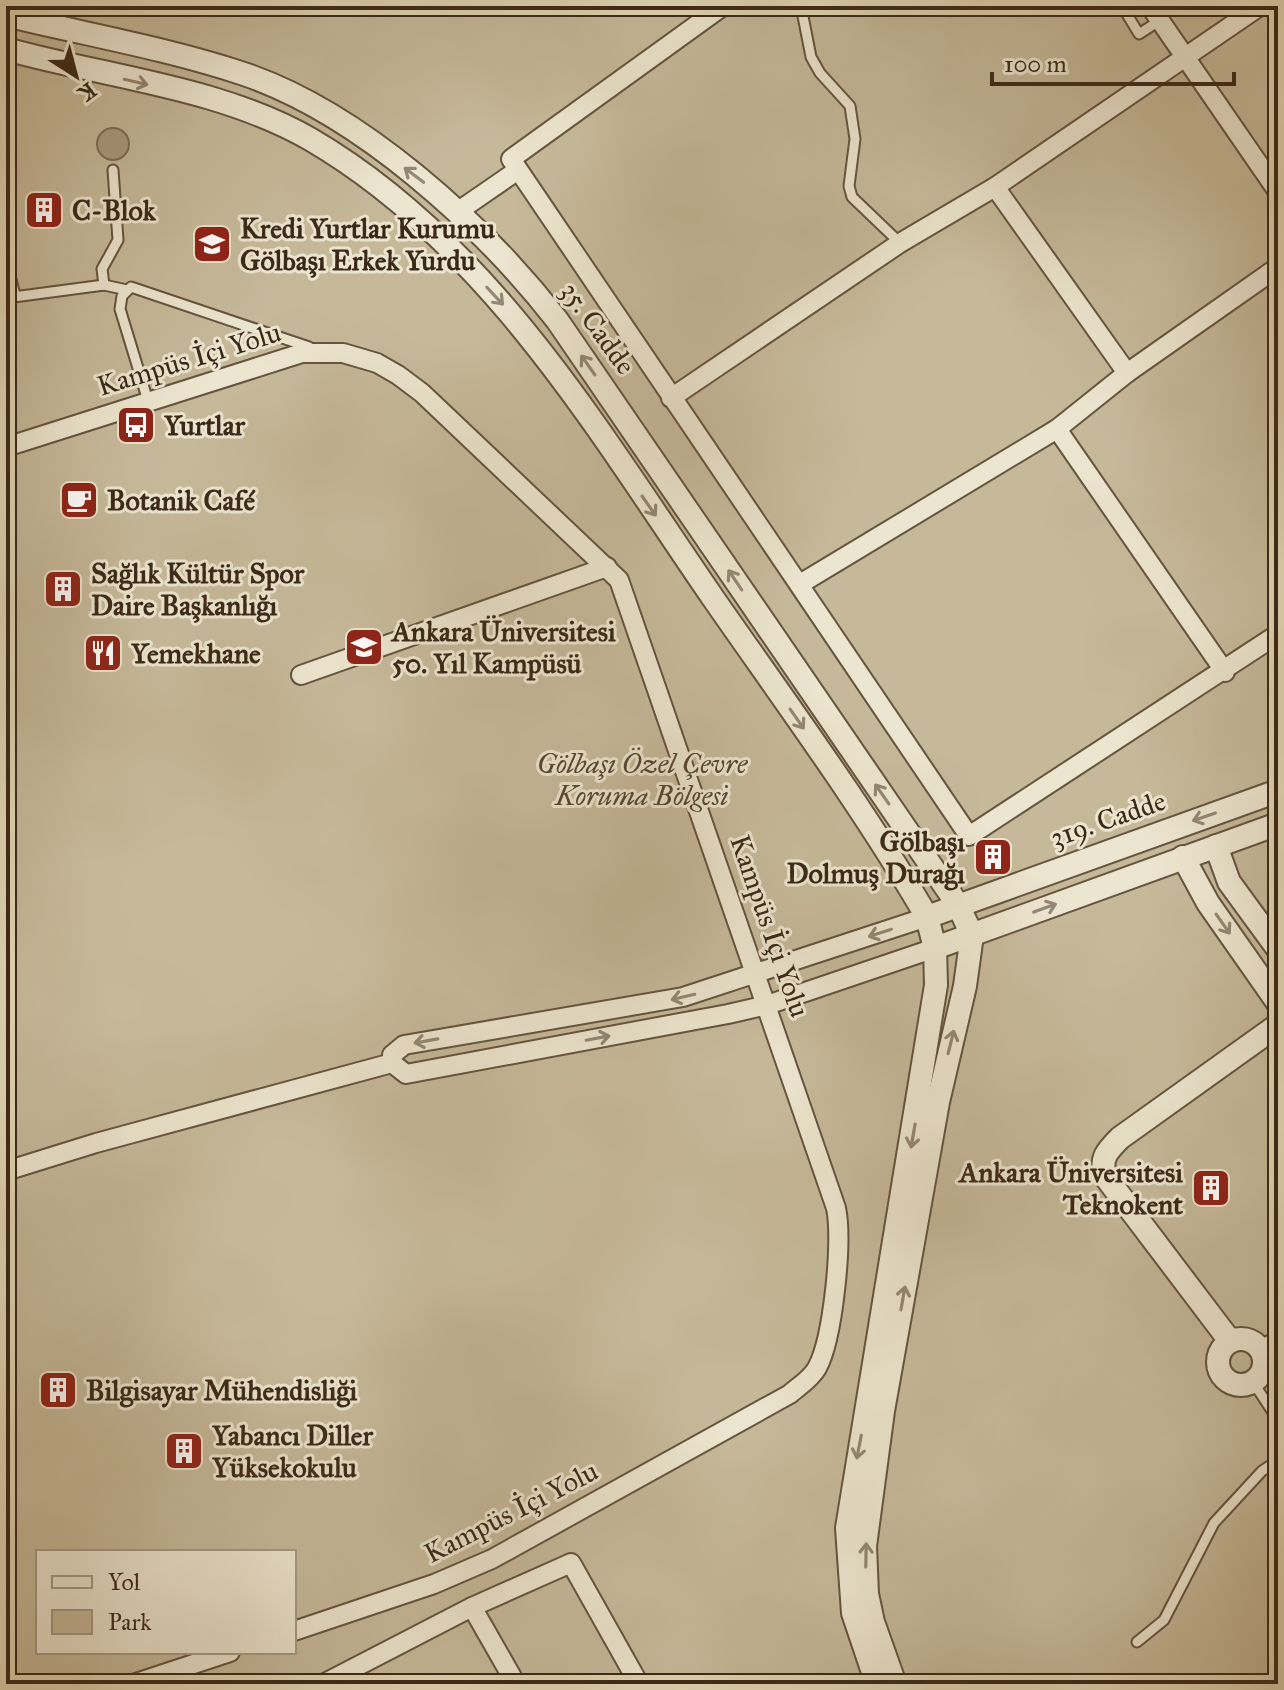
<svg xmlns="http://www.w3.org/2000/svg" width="1284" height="1690" viewBox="0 0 1284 1690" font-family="'IM FELL Great Primer',serif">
  <rect width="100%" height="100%" fill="#e2d7b5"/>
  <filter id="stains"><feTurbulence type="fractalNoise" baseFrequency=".0025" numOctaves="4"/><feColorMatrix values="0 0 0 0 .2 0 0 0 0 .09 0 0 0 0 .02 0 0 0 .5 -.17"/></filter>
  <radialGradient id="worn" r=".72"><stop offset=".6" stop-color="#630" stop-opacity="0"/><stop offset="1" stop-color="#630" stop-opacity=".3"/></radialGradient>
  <!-- green -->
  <path fill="#c6b99a" stroke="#807159" stroke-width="2" fill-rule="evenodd" d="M 6,6 L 1278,6 L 1278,1684 L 6,1684 ZM 38,1552 L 294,1552 L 294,1652 L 38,1652 Z"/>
  <!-- water -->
  <circle fill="#a99c80" stroke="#7d6e56" stroke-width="2" cx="113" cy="144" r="16"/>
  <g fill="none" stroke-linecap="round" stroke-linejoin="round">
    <defs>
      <g id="service">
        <polyline points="801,6 811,57 820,73 850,106 855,139 849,186 852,197 900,243"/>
        <polyline points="1122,6 1139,34 1159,21"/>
        <polyline points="6,260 15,295"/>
        <polyline points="104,285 102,269 118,240 113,170"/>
        <polyline points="6,298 104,285 127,290"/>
        <polyline points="148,401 120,309 122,296 131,287 309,347"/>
        <polyline points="1260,1347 1278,1334"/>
        <polyline points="1253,1382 1278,1420"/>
        <polyline points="1137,1642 1164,1620 1214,1523 1262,1471 1278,1460"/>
      </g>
      <g id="minor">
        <polyline points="723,6 511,159 969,836 1278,634"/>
        <polyline points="1150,6 1278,192"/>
        <polyline points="995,187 1127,373"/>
        <polyline points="460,210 518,170"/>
        <polyline points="671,398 900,243 995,187 1260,6"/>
        <polyline points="1057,429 1225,672"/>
        <path d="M 6,447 L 302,353 L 343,353 L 377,363 L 398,375 L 422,393 L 619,580 L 836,1208 C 843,1241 833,1339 817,1368 C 811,1379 799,1386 790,1394 L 492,1559 L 434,1584 L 294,1631"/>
        <polyline points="800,584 1057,429 1127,373 1278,267"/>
        <polyline points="301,675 607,567"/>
        <polyline points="927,917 683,997 404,1045 392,1055 392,1063 406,1074 728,1014 767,1005 935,948"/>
        <polyline points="6,1171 96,1143 392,1063"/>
        <polyline points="472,1607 516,1684"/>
        <polyline points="133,1684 230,1652"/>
        <polyline points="323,1684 472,1607 571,1563 639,1684"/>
      </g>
      <g id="tertiary">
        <path d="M 6,15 C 84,34 165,48 241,73 C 359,112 482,224 557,320 L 958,905 L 972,935 L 965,986 L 938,1102 L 883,1411 L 865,1546 L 867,1594 L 873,1622 L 895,1684"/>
        <path d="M 6,49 C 106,77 219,87 310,139 C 490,244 598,431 713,598 C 786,703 863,807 927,917 L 935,948 L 936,985 L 847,1528 L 853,1613 L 877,1684"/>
        <polyline points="1216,846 1229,882 1278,949"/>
        <polyline points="1183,857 1208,903 1278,1003"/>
        <polyline points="927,917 1278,791"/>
        <polyline points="935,948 1278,824"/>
        <circle cx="1241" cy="1362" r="23"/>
        <path d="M 1230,1341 L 1105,1176 C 1100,1158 1107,1151 1120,1138 L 1278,1025"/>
      </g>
    </defs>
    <!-- service casing -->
    <use href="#service" stroke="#65543f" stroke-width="13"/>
    <!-- minor casing -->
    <use href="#minor" stroke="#65543f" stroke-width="22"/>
    <!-- tertiary casing -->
    <use href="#tertiary" stroke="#65543f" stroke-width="26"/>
    <!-- service -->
    <use href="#service" stroke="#ece5cf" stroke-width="9"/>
    <!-- minor -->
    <use href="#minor" stroke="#ece5cf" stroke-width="18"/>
    <!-- tertiary -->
    <use href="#tertiary" stroke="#ece5cf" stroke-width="22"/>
  </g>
  <!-- one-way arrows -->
  <defs><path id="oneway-shaft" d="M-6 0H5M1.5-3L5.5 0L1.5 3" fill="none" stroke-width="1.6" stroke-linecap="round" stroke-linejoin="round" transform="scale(2)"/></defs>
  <g stroke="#948774">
    <use href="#oneway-shaft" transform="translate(136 82) rotate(13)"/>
    <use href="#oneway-shaft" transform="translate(414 175) rotate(-143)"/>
    <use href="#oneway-shaft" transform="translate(495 296) rotate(47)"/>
    <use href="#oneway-shaft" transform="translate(588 365) rotate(-125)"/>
    <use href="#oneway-shaft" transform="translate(649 506) rotate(55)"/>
    <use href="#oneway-shaft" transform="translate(735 580) rotate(-124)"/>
    <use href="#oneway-shaft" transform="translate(797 719) rotate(55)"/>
    <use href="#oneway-shaft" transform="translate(882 794) rotate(-125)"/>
    <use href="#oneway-shaft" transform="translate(1204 817) rotate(161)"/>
    <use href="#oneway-shaft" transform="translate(1045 908) rotate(-20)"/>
    <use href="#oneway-shaft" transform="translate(1223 924) rotate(55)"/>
    <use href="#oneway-shaft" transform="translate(880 933) rotate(162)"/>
    <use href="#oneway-shaft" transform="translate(683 997) rotate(167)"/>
    <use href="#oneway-shaft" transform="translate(598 1038) rotate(-11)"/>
    <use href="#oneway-shaft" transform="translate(426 1041) rotate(170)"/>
    <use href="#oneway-shaft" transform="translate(951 1042) rotate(-76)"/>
    <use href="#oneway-shaft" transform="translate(913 1136) rotate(100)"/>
    <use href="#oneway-shaft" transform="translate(903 1298) rotate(-80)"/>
    <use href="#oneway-shaft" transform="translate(859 1447) rotate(101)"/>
    <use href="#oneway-shaft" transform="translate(866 1555) rotate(-89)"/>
  </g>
  <!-- icons -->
  <defs>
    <symbol id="building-square" viewBox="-11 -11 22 22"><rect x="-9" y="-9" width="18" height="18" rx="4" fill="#8f2418" stroke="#ece5cf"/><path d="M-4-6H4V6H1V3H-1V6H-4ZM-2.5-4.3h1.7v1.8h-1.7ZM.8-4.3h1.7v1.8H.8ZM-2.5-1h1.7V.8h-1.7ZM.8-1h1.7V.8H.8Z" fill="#fff"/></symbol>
    <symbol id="university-square" viewBox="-11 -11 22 22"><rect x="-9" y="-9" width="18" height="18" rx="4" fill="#8f2418" stroke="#ece5cf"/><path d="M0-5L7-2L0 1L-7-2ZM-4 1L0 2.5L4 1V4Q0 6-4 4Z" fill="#fff"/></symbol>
    <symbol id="bus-square" viewBox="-11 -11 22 22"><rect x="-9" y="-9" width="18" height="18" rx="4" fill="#8f2418" stroke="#ece5cf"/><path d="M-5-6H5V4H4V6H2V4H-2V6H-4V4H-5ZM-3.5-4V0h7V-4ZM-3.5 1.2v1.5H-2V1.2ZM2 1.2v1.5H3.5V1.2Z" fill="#fff"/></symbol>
    <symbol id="cafe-square" viewBox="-11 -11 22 22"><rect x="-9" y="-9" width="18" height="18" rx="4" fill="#8f2418" stroke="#ece5cf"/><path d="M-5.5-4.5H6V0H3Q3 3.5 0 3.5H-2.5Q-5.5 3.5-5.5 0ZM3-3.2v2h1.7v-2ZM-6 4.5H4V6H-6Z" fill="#fff"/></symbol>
    <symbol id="restaurant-square" viewBox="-11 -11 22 22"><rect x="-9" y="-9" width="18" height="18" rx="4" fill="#8f2418" stroke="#ece5cf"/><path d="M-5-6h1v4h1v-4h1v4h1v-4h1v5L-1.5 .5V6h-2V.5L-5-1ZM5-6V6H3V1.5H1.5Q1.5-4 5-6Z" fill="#fff"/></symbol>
  </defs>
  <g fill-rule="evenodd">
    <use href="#building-square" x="22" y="188" width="44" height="44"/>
    <use href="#university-square" x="190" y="222" width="44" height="44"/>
    <use href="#bus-square" x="114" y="403" width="44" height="44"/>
    <use href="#cafe-square" x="57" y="478" width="44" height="44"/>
    <use href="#building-square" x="41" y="567" width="44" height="44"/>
    <use href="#university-square" x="342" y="625" width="44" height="44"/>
    <use href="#restaurant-square" x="81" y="631" width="44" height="44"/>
    <use href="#building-square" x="971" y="835" width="44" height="44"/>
    <use href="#building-square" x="1189" y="1166" width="44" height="44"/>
    <use href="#building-square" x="36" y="1368" width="44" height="44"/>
    <use href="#building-square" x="162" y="1429" width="44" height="44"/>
  </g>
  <g text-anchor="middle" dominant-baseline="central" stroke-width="6" stroke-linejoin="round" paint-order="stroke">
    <!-- poi labels -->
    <g font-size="28" font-weight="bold" fill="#3b2918" stroke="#ece5cf" text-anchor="start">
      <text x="72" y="210">C-Blok</text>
      <text x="240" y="228">Kredi Yurtlar Kurumu<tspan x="240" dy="32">Gölbaşı Erkek Yurdu</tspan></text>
      <text x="164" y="425">Yurtlar</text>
      <text x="107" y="500">Botanik Café</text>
      <text x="91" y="573">Sağlık Kültür Spor<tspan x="91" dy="32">Daire Başkanlığı</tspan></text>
      <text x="392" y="631">Ankara Üniversitesi<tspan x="392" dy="32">50. Yıl Kampüsü</tspan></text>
      <text x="131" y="653">Yemekhane</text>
      <text x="965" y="841" text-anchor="end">Gölbaşı<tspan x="965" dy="32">Dolmuş Durağı</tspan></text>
      <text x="1183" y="1172" text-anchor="end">Ankara Üniversitesi<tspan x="1183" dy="32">Teknokent</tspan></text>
      <text x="86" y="1390">Bilgisayar Mühendisliği</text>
      <text x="212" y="1435">Yabancı Diller<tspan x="212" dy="32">Yüksekokulu</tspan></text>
    </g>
    <!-- street labels -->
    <g font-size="28" fill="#3b2918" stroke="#ece5cf">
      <text transform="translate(598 328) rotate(54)">35. Cadde</text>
      <text transform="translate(189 359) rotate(-17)">Kampüs İçi Yolu</text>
      <text transform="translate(1108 819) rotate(-19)">319. Cadde</text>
      <text transform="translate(770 926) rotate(71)">Kampüs İçi Yolu</text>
      <text transform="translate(511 1512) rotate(-27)">Kampüs İçi Yolu</text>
    </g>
    <!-- park labels -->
    <g font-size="28" font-style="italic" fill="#574632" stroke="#ece5cf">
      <text x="642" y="763">Gölbaşı Özel Çevre<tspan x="642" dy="32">Koruma Bölgesi</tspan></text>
    </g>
  </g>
  <!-- margin -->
  <rect width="1284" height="1690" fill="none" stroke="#e2d7b5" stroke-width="32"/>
  <rect x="8" y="8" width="1268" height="1674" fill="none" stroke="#3b2918" stroke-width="4"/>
  <rect x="16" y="16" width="1252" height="1658" fill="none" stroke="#3b2918" stroke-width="2"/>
  <!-- legend -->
  <rect x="36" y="1550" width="260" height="104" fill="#ece5cf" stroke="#a59a86" stroke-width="2"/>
  <rect x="52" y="1576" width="40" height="12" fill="#ece5cf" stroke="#a59a86" stroke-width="2"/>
  <text x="108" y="1590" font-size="24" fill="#3b2918">Yol</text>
  <rect x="52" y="1610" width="40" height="24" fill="#c6b99a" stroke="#a59a86" stroke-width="2"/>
  <text x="108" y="1630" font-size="24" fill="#3b2918">Park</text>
  <!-- north arrow -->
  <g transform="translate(76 76) rotate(144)" stroke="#ece5cf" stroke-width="6" paint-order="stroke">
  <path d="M0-6L14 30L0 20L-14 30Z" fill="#3b2918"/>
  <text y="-12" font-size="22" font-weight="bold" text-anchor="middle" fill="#3b2918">K</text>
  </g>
  <!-- scale -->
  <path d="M992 72v12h242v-12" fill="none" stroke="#3b2918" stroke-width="4"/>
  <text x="1004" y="72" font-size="24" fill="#3b2918" stroke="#ece5cf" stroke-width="6" paint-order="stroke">100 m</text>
  <rect width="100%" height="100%" filter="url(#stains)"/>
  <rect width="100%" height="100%" fill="url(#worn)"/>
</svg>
